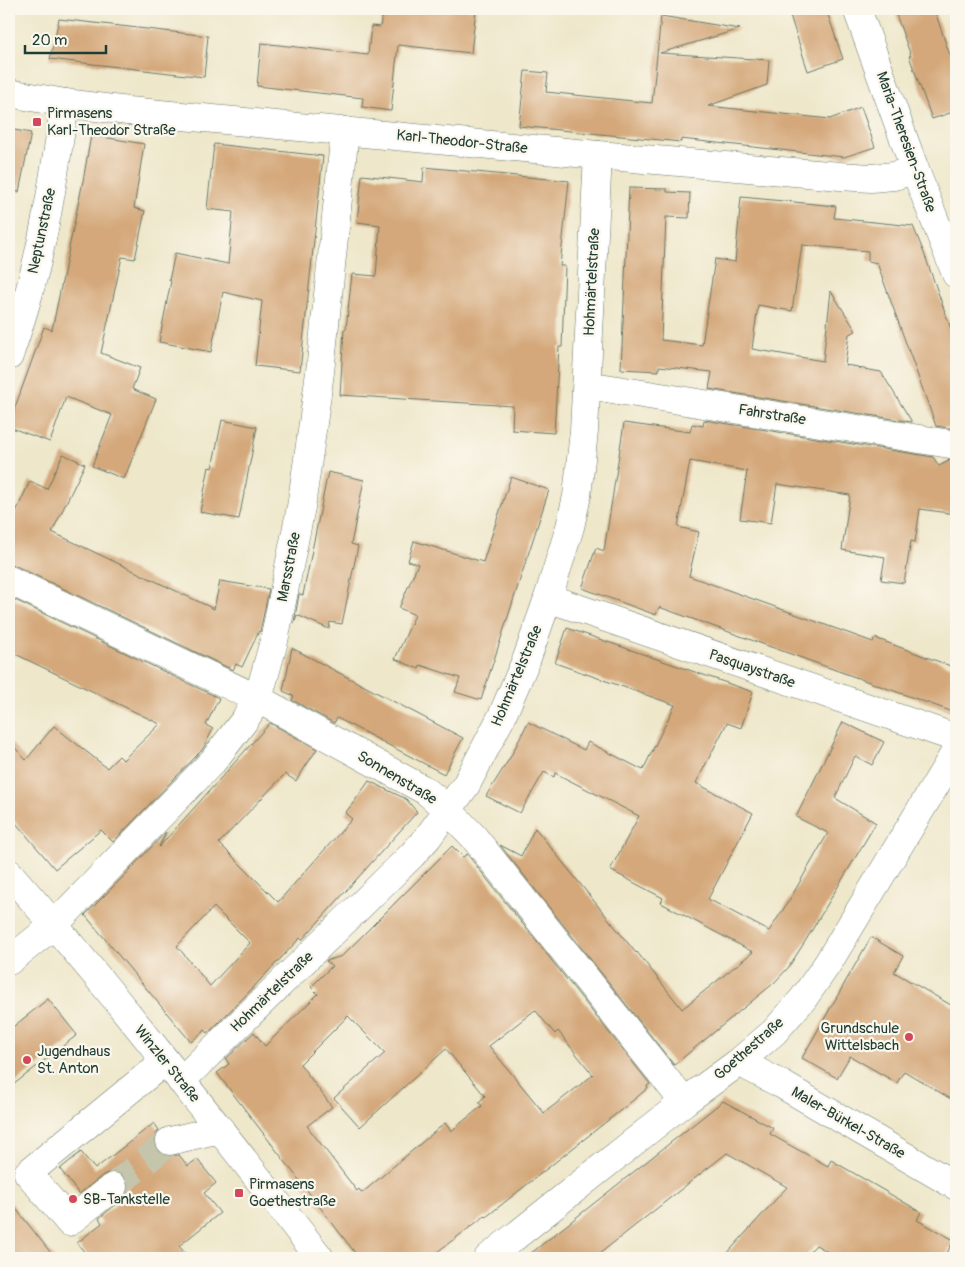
<svg xmlns="http://www.w3.org/2000/svg" width="965" height="1267" viewBox="0 0 965 1267" font-family="Pangolin,sans-serif">
  <rect width="100%" height="100%" fill="#fbf7ec"/>
  <filter id="ink" filterUnits="userSpaceOnUse"><feTurbulence type="fractalNoise" baseFrequency=".02" numOctaves="2"/><feDisplacementMap in="SourceGraphic" scale="10" xChannelSelector="R" yChannelSelector="G"/><feConvolveMatrix kernelMatrix="1 2 1 2 8 2 1 2 1" color-interpolation-filters="sRGB"/></filter>
  <filter id="wash" filterUnits="userSpaceOnUse"><feTurbulence type="fractalNoise" baseFrequency=".0096" numOctaves="4" result="noise"/><feDisplacementMap in="SourceGraphic" scale="20" xChannelSelector="R" yChannelSelector="G"/><feGaussianBlur stdDeviation="1.12" result="paint"/><feColorMatrix in="noise" values="0 0 0 0 0 0 0 0 0 0 0 0 0 0 0 0 0 1.4 0 .05"/><feComposite in="paint" operator="in"/></filter>
  <g filter="url(#wash)">
    <rect width="100%" height="100%" fill="#eee7ca"/>
    <g id="blocks">
      <!-- building -->
      <g fill="#d4a87a" fill-rule="evenodd">
        <polygon points="383,9 476,9 471,53 398,45 391,111 362,107 363,98 257,86 261,43 368,55 371,26 380,27"/>
        <polygon points="788,9 826,9 843,59 808,71"/>
        <polygon points="894,9 934,9 956,73 956,111 932,119 909,56 911,56"/>
        <polygon points="661,16 740,29 660,53 769,60 767,85 708,106 830,119 861,107 875,147 844,157 681,139 681,142 519,126 525,71 548,73 546,92 652,103"/>
        <polygon points="59,19 208,36 204,77 50,59"/>
        <polygon points="9,129 31,133 19,192 9,191"/>
        <polygon points="91,135 144,144 134,208 145,211 135,259 122,257 101,353 140,368 132,389 156,399 124,479 92,466 112,415 66,397 50,442 9,427 9,424 44,327 52,330 83,181"/>
        <polygon points="214,144 323,156 300,371 255,366 262,301 223,292 211,352 159,342 171,281 169,280 175,253 228,264 233,212 207,209"/>
        <polygon points="424,167 569,181 560,266 565,266 562,347 559,347 554,433 512,430 513,406 340,395 344,329 346,329 352,274 376,276 380,225 357,222 362,175 423,182"/>
        <polygon points="629,188 667,189 667,192 690,193 689,218 666,217 661,340 702,345 715,259 735,262 741,197 836,206 834,218 913,226 924,253 956,343 956,429 936,426 877,263 868,261 868,251 802,245 792,311 758,305 752,349 823,361 831,291 856,331 849,334 845,365 858,367 858,368 881,372 912,422 709,389 712,372 659,366 659,371 621,369"/>
        <polygon points="222,420 257,427 239,519 200,512 209,467 212,468"/>
        <polygon points="704,420 933,457 939,466 949,461 948,460 956,460 956,514 920,509 915,542 911,541 904,583 881,580 885,557 842,550 850,495 777,484 771,523 740,519 747,471 690,461 678,527 699,532 689,576 873,642 875,638 956,668 956,713 659,607 656,615 582,588 596,548 604,551 624,423 690,432 692,424 703,426"/>
        <polygon points="63,454 85,464 52,532 214,609 220,581 269,589 260,632 259,631 242,667 236,664 233,670 16,566 9,565 9,511 15,514 30,481 47,489"/>
        <polygon points="328,472 364,480 351,544 358,546 342,624 330,622 329,629 297,615 294,623 299,594 303,595"/>
        <polygon points="511,477 549,490 481,700 455,692 460,678 420,665 419,669 395,659 415,615 399,608 418,564 408,561 414,541 483,562"/>
        <polygon points="9,597 219,698 206,725 213,729 204,747 201,751 113,842 101,830 55,869 9,815 9,741 26,760 54,726 107,768 119,756 123,760 160,724 9,651"/>
        <polygon points="567,628 753,692 741,728 727,723 696,783 753,813 708,899 769,931 790,899 828,833 796,817 843,722 884,742 872,765 855,756 835,798 876,823 806,940 788,968 774,983 674,1065 500,845 521,856 535,828 636,953 637,952 682,1009 753,952 661,903 663,898 610,870 639,816 555,773 554,777 544,772 520,813 486,796 511,756 528,722 584,750 588,742 643,770 661,733 675,705 555,663"/>
        <polygon points="292,648 463,738 444,774 337,718 334,723 292,700 294,696 283,691"/>
        <path d="M 270,723 L 317,749 L 296,781 L 285,774 L 219,843 L 278,902 L 352,819 L 345,813 L 354,802 L 369,781 L 406,799 L 417,812 L 302,940 L 300,938 L 248,993 L 208,1033 L 205,1030 L 191,1042 L 85,915 L 135,865 L 134,865 L 166,832 L 159,847 ZM 214,907 L 250,943 L 210,986 L 177,946 Z"/>
        <path d="M 452,846 L 463,857 L 467,854 L 650,1084 L 647,1086 L 648,1088 L 621,1110 L 486,1217 L 485,1216 L 429,1258 L 359,1258 L 217,1073 L 229,1064 L 226,1059 L 254,1032 L 265,1046 L 318,994 L 311,987 L 332,966 L 326,961 L 342,956 ZM 535,1010 L 555,1034 L 558,1031 L 593,1075 L 544,1113 L 489,1046 ZM 348,1016 L 385,1053 L 334,1098 L 360,1127 L 446,1049 L 485,1096 L 479,1102 L 482,1106 L 451,1131 L 445,1123 L 362,1193 L 359,1189 L 357,1191 L 307,1126 L 332,1107 L 300,1064 Z"/>
        <polygon points="871,937 903,956 894,972 956,1008 956,1102 904,1071 897,1083 850,1056 837,1078 802,1058"/>
        <polygon points="48,999 77,1035 9,1088 9,1030"/>
        <polygon points="723,1101 773,1128 770,1134 793,1147 828,1166 831,1160 921,1212 917,1220 954,1240 944,1258 839,1258 816,1245 804,1258 723,1258 787,1187 727,1153 594,1258 525,1258"/>
        <polygon points="154,1123 159,1130 155,1136 155,1144 159,1152 166,1156 179,1155 188,1166 197,1159 216,1183 204,1193 220,1213 179,1246 189,1258 89,1258 77,1243 102,1223 99,1218 123,1199 128,1192 128,1184 125,1178 119,1173 110,1172 103,1175 79,1194 60,1169 81,1152 95,1169"/>
        <polygon points="9,1200 55,1258 9,1258"/>
      </g>
    </g>
  </g>
  <g filter="url(#ink)">
    <use href="#blocks" fill-opacity="0" stroke="#677868" stroke-width="1"/>
    <g fill="none" stroke-linecap="round" stroke-linejoin="round">
      <!-- minor-tunnel -->
      <polyline stroke="#c5c5ac" stroke-width="28" stroke-dasharray="28 14" stroke-linecap="butt" points="113,1187 170,1141"/>
      <defs>
        <g id="minor">
          <polyline points="857,9 915,170 956,274"/>
          <polyline points="9,93 65,103 128,111 598,155 840,176 871,178 894,176 915,170"/>
          <path d="M 9,356 C 13,343 18,330 22,316 C 44,247 54,175 65,103"/>
          <polyline points="587,385 956,445"/>
          <polyline points="9,580 258,699 426,791 447,809 473,836 684,1102"/>
          <polyline points="548,598 956,738"/>
          <path d="M 9,873 C 118,997 219,1128 320,1258"/>
          <polyline points="9,961 54,925 213,761 244,721 258,699 274,641 301,507 310,445 320,372 345,131"/>
          <polyline points="739,1062 781,1084 956,1186"/>
          <polyline points="181,1081 412,855 428,837 466,785 502,716 527,658 548,598 570,527 577,496 584,431 598,155"/>
          <polyline points="170,1141 220,1129"/>
          <polyline points="113,1187 69,1222 28,1173 165,1061"/>
          <polyline points="488,1258 684,1102 739,1062 774,1032 803,999 828,963 956,751"/>
        </g>
      </defs>
      <!-- minor casing -->
      <use href="#minor" stroke="#677868" stroke-width="29"/>
      <!-- minor -->
      <use href="#minor" stroke="#fff" stroke-width="28"/>
    </g>
  </g>
  <!-- markers -->
  <g fill="#d1495b" stroke="#fbf7ec" stroke-width="2">
    <rect x="32" y="117" width="10" height="10" rx="2.5"/>
    <circle cx="909" cy="1037" r="5"/>
    <circle cx="27" cy="1060" r="5"/>
    <rect x="234" y="1188" width="10" height="10" rx="2.5"/>
    <circle cx="73" cy="1199" r="5"/>
  </g>
  <g text-anchor="middle" dominant-baseline="central" stroke-width="4.5" stroke-linejoin="round" paint-order="stroke">
    <!-- poi labels -->
    <g font-size="15" fill="#1f3d34" stroke="#fbf7ec" text-anchor="start">
      <text x="47" y="113">Pirmasens<tspan x="47" dy="17">Karl-Theodor Straße</tspan></text>
      <text x="899" y="1028" text-anchor="end">Grundschule<tspan x="899" dy="17">Wittelsbach</tspan></text>
      <text x="37" y="1051">Jugendhaus<tspan x="37" dy="17">St. Anton</tspan></text>
      <text x="249" y="1184">Pirmasens<tspan x="249" dy="17">Goethestraße</tspan></text>
      <text x="83" y="1199">SB-Tankstelle</text>
    </g>
    <!-- street labels -->
    <g font-size="15" fill="#1f3d34" stroke="#fbf7ec">
      <text transform="translate(462 142) rotate(6)">Karl-Theodor-Straße</text>
      <text transform="translate(906 142) rotate(70)">Maria-Theresien-Straße</text>
      <text transform="translate(42 231) rotate(-78)">Neptunstraße</text>
      <text transform="translate(592 282) rotate(-87)">Hohmärtelstraße</text>
      <text transform="translate(772 415) rotate(9)">Fahrstraße</text>
      <text transform="translate(289 567) rotate(-79)">Marsstraße</text>
      <text transform="translate(752 669) rotate(19)">Pasquaystraße</text>
      <text transform="translate(517 676) rotate(-67)">Hohmärtelstraße</text>
      <text transform="translate(397 778) rotate(31)">Sonnenstraße</text>
      <text transform="translate(272 992) rotate(-44)">Hohmärtelstraße</text>
      <text transform="translate(749 1049) rotate(-41)">Goethestraße</text>
      <text transform="translate(167 1064) rotate(51)">Winzler Straße</text>
      <text transform="translate(848 1123) rotate(30)">Maler-Bürkel-Straße</text>
    </g>
  </g>
  <!-- margin -->
  <rect width="965" height="1267" fill="none" stroke="#fbf7ec" stroke-width="30"/>
  <!-- scale -->
  <path d="M25 45v8h81v-8" fill="none" stroke="#1f3d34" stroke-width="2.5"/>
  <text x="32" y="45" font-size="15" fill="#1f3d34" stroke="#fbf7ec" stroke-width="4" paint-order="stroke">20 m</text>
</svg>
